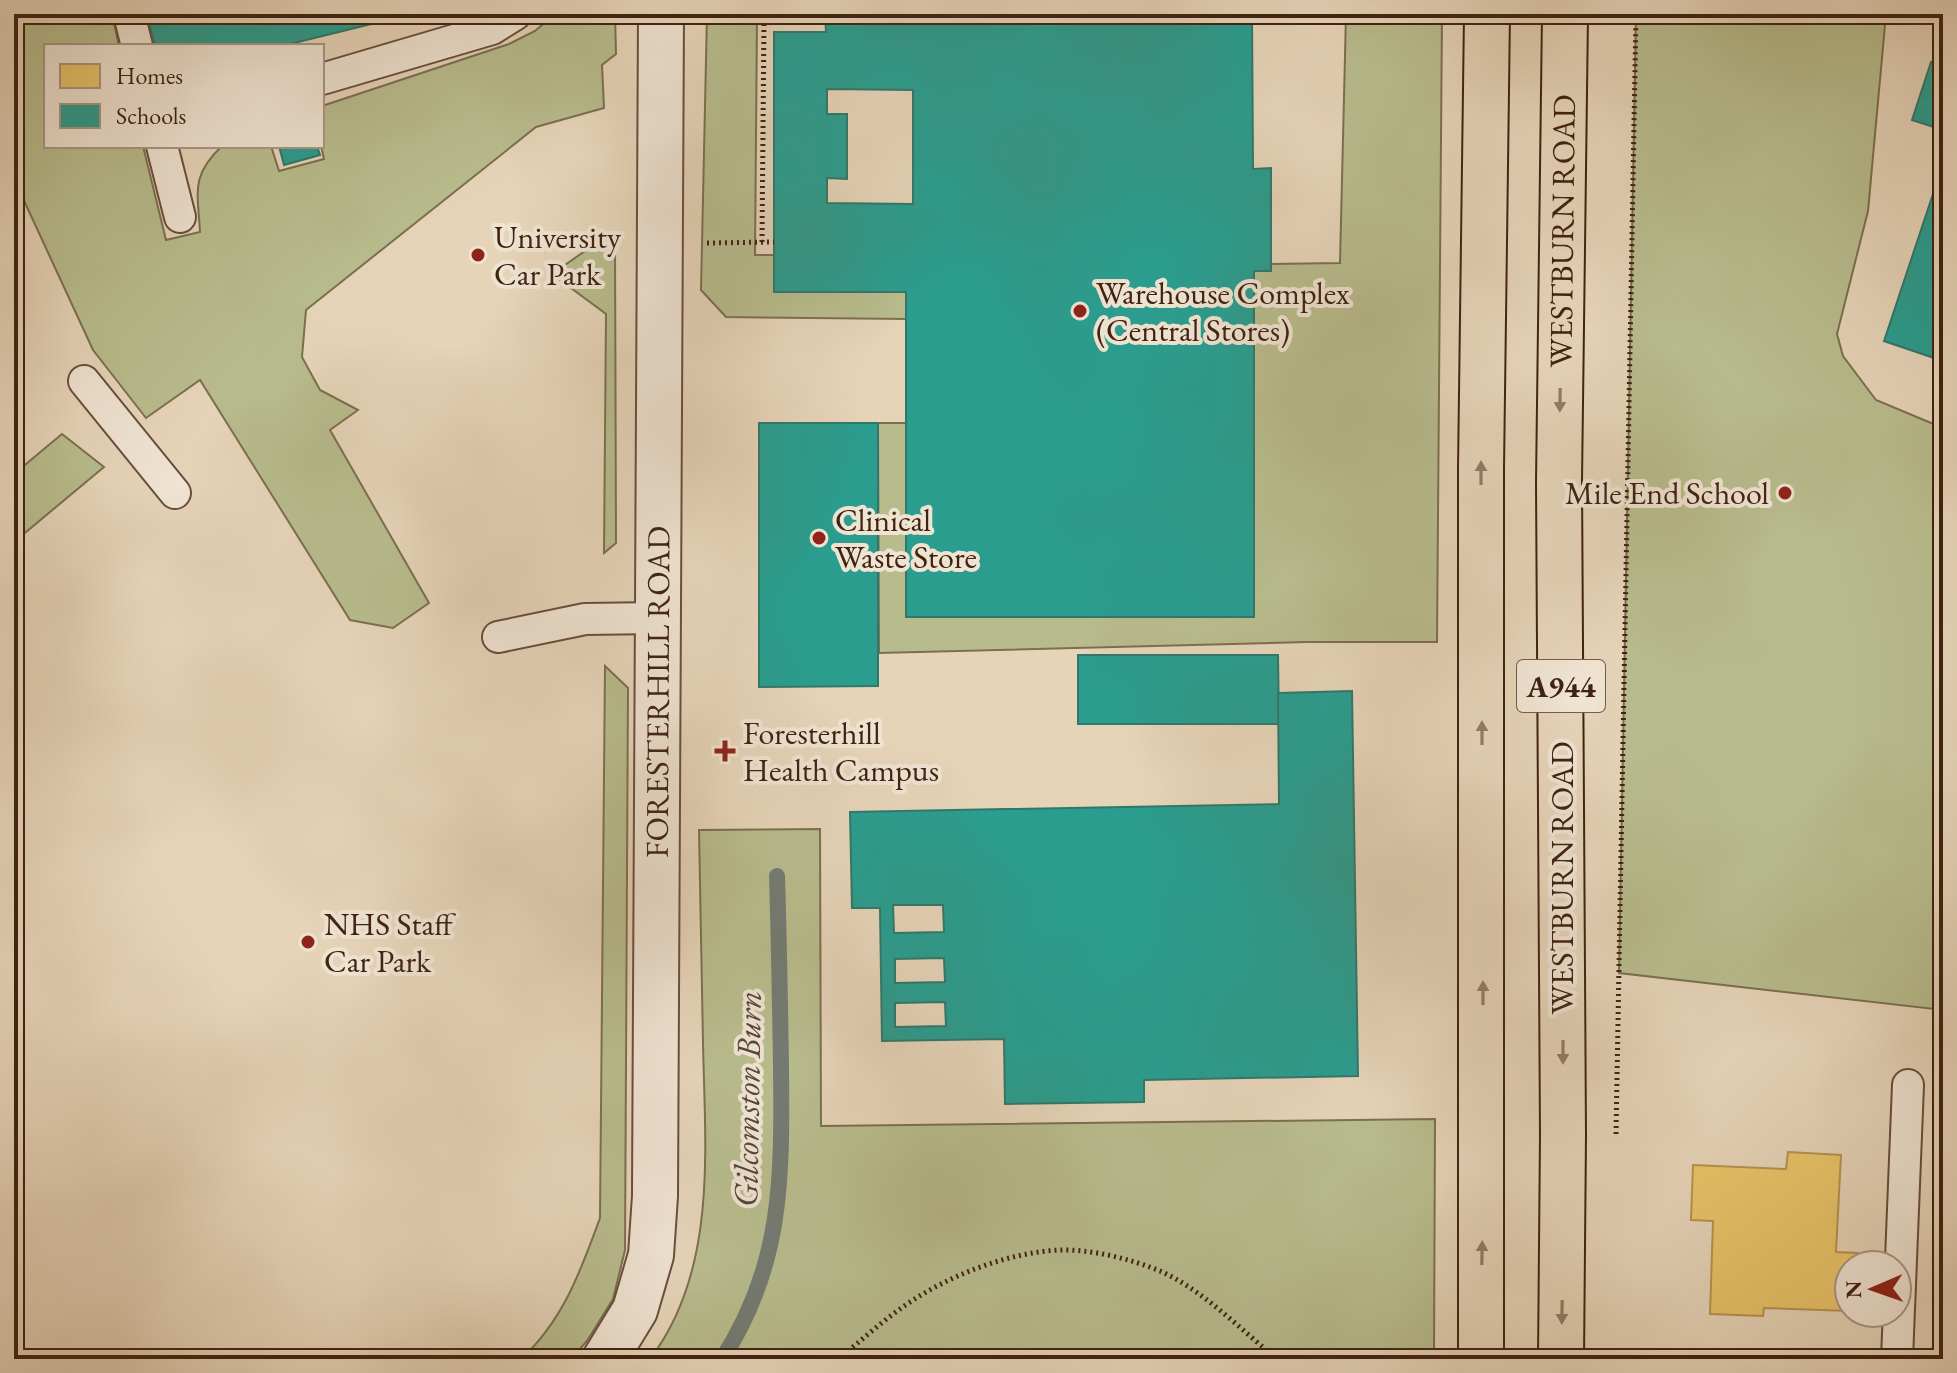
<svg xmlns="http://www.w3.org/2000/svg" width="1957" height="1373" viewBox="0 0 1957 1373" font-family="'EB Garamond',serif">
  <rect width="100%" height="100%" fill="#e6d4b9"/>
  <filter id="stains"><feTurbulence type="fractalNoise" baseFrequency=".0025" numOctaves="4"/><feColorMatrix values="0 0 0 0 .2 0 0 0 0 .09 0 0 0 0 .02 0 0 0 .5 -.17"/></filter>
  <radialGradient id="worn" r=".72"><stop offset=".6" stop-color="#630" stop-opacity="0"/><stop offset="1" stop-color="#630" stop-opacity=".3"/></radialGradient>
  <!-- green -->
  <g fill="#b8bc8d" stroke="#7c6f50" stroke-width="2">
    <path d="M 14,14 L 112,14 L 119,46 L 46,46 L 46,146 L 143,146 L 166,240 L 200,232 C 198,193 190,176 222,146 L 271,146 L 279,171 L 324,159 L 321,146 L 322,106 L 509,44 L 535,31 L 555,14 L 615,14 L 616,54 L 602,65 L 604,108 L 536,127 L 306,310 L 302,357 L 320,390 L 358,410 L 330,430 L 429,603 L 393,628 L 350,620 L 200,380 L 146,418 L 93,350 L 14,179 Z"/>
    <polygon points="707,14 779,14 777,17 757,18 755,255 774,255 774,292 906,292 906,319 726,317 701,290"/>
    <polygon points="1346,14 1442,14 1437,642 1307,642 879,653 878,423 907,423 1254,271 1271,271 1271,264 1340,263"/>
    <polygon points="1636,14 1886,14 1868,211 1837,334 1843,356 1876,400 1943,428 1943,1010 1619,973"/>
    <polygon points="608,235 615,241 616,543 604,553 606,314 552,274"/>
    <polygon points="62,434 104,467 14,542 14,474"/>
    <path d="M 605,666 L 628,688 L 625,1250 L 613,1299 L 587,1341 L 571,1359 L 521,1359 C 563,1321 581,1270 600,1218 Z"/>
    <path d="M 820,829 L 821,1126 L 1435,1119 L 1434,1359 L 650,1359 C 718,1270 705,1148 703,1043 C 701,972 700,901 699,830 Z"/>
  </g>
  <!-- homes -->
  <polygon fill="#e9c46a" stroke="#b69350" stroke-width="2" points="1788,1152 1841,1155 1836,1252 1858,1253 1857,1265 1849,1265 1849,1311 1764,1308 1763,1316 1710,1314 1713,1221 1691,1220 1693,1165 1786,1169"/>
  <!-- schools -->
  <g fill="#2a9d8f" stroke="#31786a" stroke-width="2" fill-rule="evenodd">
    <polygon points="147,14 412,14 282,46 155,46"/>
    <path d="M 825,14 L 1252,14 L 1253,169 L 1271,168 L 1271,271 L 1254,271 L 1254,617 L 906,617 L 906,292 L 774,292 L 774,32 L 826,32 ZM 827,89 L 913,90 L 913,204 L 827,203 L 827,178 L 847,179 L 847,114 L 827,114 Z"/>
    <polygon points="1931,62 1943,66 1943,130 1912,120"/>
    <polygon points="279,146 317,146 320,155 284,165"/>
    <polygon points="1943,164 1943,361 1884,341"/>
    <polygon points="759,423 878,423 878,686 759,687"/>
    <polygon points="1078,655 1278,655 1279,724 1078,724"/>
    <path d="M 1352,691 L 1358,1076 L 1144,1080 L 1144,1102 L 1005,1104 L 1004,1039 L 882,1041 L 880,908 L 852,908 L 850,812 L 1279,804 L 1278,693 ZM 893,905 L 943,905 L 944,932 L 894,933 ZM 944,958 L 945,982 L 895,983 L 895,959 ZM 945,1002 L 946,1026 L 895,1027 L 895,1003 Z"/>
  </g>
  <g fill="none" stroke-linecap="round" stroke-linejoin="round">
    <!-- stream -->
    <path stroke="#747b74" stroke-width="16" d="M 722,1359 C 784,1264 782,1174 781,1066 C 780,1003 779,939 777,876"/>
    <defs>
      <g id="lane">
        <polyline points="129,14 137,46"/>
        <polyline points="322,79 492,29 516,14"/>
        <polyline points="162,146 180,217"/>
        <polyline points="84,381 175,493"/>
        <polyline points="498,637 585,619 657,618"/>
        <polyline points="1897,1359 1908,1085"/>
      </g>
      <g id="street">
        <path id="s1" d="M 605,1359 L 635,1310 L 651,1255 L 655,1196 L 661,14"/>
      </g>
      <g id="primary">
        <polyline points="1481,1359 1481,469 1487,14"/>
        <path id="s2" d="M 1561,1359 L 1563,1135 L 1559,482 L 1565,14"/>
      </g>
    </defs>
    <!-- lane casing -->
    <use href="#lane" stroke="#6a4e3c" stroke-width="34"/>
    <!-- street casing -->
    <use href="#street" stroke="#6a4e3c" stroke-width="48"/>
    <!-- primary casing -->
    <use href="#primary" stroke="#402212" stroke-width="48"/>
    <!-- path -->
    <g stroke="#402212" stroke-width="5" stroke-dasharray="2 4" stroke-linecap="butt">
      <polyline points="762,242 764,21 783,21 790,14"/>
      <polyline points="707,243 774,242"/>
      <polyline points="1616,1134 1636,14"/>
      <path d="M 839,1359 C 859,1342 879,1324 900,1309 C 944,1277 1005,1253 1059,1250 C 1091,1249 1131,1259 1160,1271 C 1203,1290 1240,1329 1277,1359"/>
    </g>
    <!-- lane -->
    <use href="#lane" stroke="#efe3d2" stroke-width="30"/>
    <!-- street -->
    <use href="#street" stroke="#efe3d2" stroke-width="44"/>
    <!-- primary -->
    <use href="#primary" stroke="#e6d4b9" stroke-width="44"/>
  </g>
  <!-- one-way arrows -->
  <defs><path id="oneway-solid" d="M-6-.8H1V-3.2L6.5 0L1 3.2V.8H-6Z" transform="scale(2)"/></defs>
  <g fill="#937b66">
    <use href="#oneway-solid" transform="translate(1560 400) rotate(91)"/>
    <use href="#oneway-solid" transform="translate(1481 473) rotate(-90)"/>
    <use href="#oneway-solid" transform="translate(1482 733) rotate(-90)"/>
    <use href="#oneway-solid" transform="translate(1483 993) rotate(-90)"/>
    <use href="#oneway-solid" transform="translate(1563 1052) rotate(90)"/>
    <use href="#oneway-solid" transform="translate(1482 1253) rotate(-89)"/>
    <use href="#oneway-solid" transform="translate(1562 1312) rotate(91)"/>
  </g>
  <!-- markers -->
  <g fill="#8f2418" stroke="#efe3d2" stroke-width="3">
    <circle cx="478" cy="255" r="8"/>
    <circle cx="1080" cy="311" r="8"/>
    <circle cx="1785" cy="493" r="8"/>
    <circle cx="819" cy="538" r="8"/>
    <path d="M721 739h8v8h8v8h-8v8h-8v-8h-8v-8h8z"/>
    <circle cx="308" cy="942" r="8"/>
  </g>
  <g text-anchor="middle" dominant-baseline="central" stroke-width="8" stroke-linejoin="round" paint-order="stroke">
    <!-- shield labels -->
    <rect fill="#efe3d2" stroke="#745c4c" stroke-width="2" x="1517" y="660" width="88" height="52" rx="6"/>
    <g font-size="30" font-weight="bold" fill="#402212">
      <text x="1561" y="686">A944</text>
    </g>
    <!-- street labels -->
    <g font-size="32" fill="#402212" stroke="#efe3d2">
      <text stroke="none"><textPath href="#s2" startOffset="1128">WESTBURN ROAD</textPath></text>
      <text stroke="none"><textPath href="#s1" startOffset="678">FORESTERHILL ROAD</textPath></text>
      <text transform="translate(1562 878) rotate(-90)">WESTBURN ROAD</text>
    </g>
    <!-- poi labels -->
    <g font-size="32" fill="#402212" stroke="#efe3d2" text-anchor="start">
      <text x="494" y="237">University<tspan x="494" dy="37">Car Park</tspan></text>
      <text x="1096" y="293">Warehouse Complex<tspan x="1096" dy="37">(Central Stores)</tspan></text>
      <text x="1769" y="493" text-anchor="end">Mile End School</text>
      <text x="835" y="520">Clinical<tspan x="835" dy="37">Waste Store</tspan></text>
      <text x="743" y="733">Foresterhill<tspan x="743" dy="37">Health Campus</tspan></text>
      <text x="324" y="924">NHS Staff<tspan x="324" dy="37">Car Park</tspan></text>
    </g>
    <!-- water labels -->
    <g font-size="34" font-style="italic" fill="#56473b" stroke="#efe3d2">
      <text transform="translate(747 1099) rotate(-89)">Gilcomston Burn</text>
    </g>
  </g>
  <!-- margin -->
  <rect width="1957" height="1373" fill="none" stroke="#e6d4b9" stroke-width="48"/>
  <rect x="16" y="16" width="1925" height="1341" fill="none" stroke="#402212" stroke-width="4"/>
  <rect x="24" y="24" width="1909" height="1325" fill="none" stroke="#402212" stroke-width="2"/>
  <!-- legend -->
  <rect x="44" y="44" width="280" height="104" fill="#efe3d2" stroke="#a99685" stroke-width="2"/>
  <rect x="60" y="64" width="40" height="24" fill="#e9c46a" stroke="#a99685" stroke-width="2"/>
  <text x="116" y="84" font-size="24" fill="#402212">Homes</text>
  <rect x="60" y="104" width="40" height="24" fill="#2a9d8f" stroke="#a99685" stroke-width="2"/>
  <text x="116" y="124" font-size="24" fill="#402212">Schools</text>
  <!-- north arrow -->
  <g transform="translate(1873 1289) rotate(268)"><circle r="38" fill="#efe3d2" stroke="#a99685" stroke-width="2"/>
  <path d="M0-6L14 30L0 20L-14 30Z" fill="#8f2418"/>
  <text y="-12" font-size="22" font-weight="bold" text-anchor="middle" fill="#402212">N</text>
  </g>
  <rect width="100%" height="100%" filter="url(#stains)"/>
  <rect width="100%" height="100%" fill="url(#worn)"/>
</svg>
